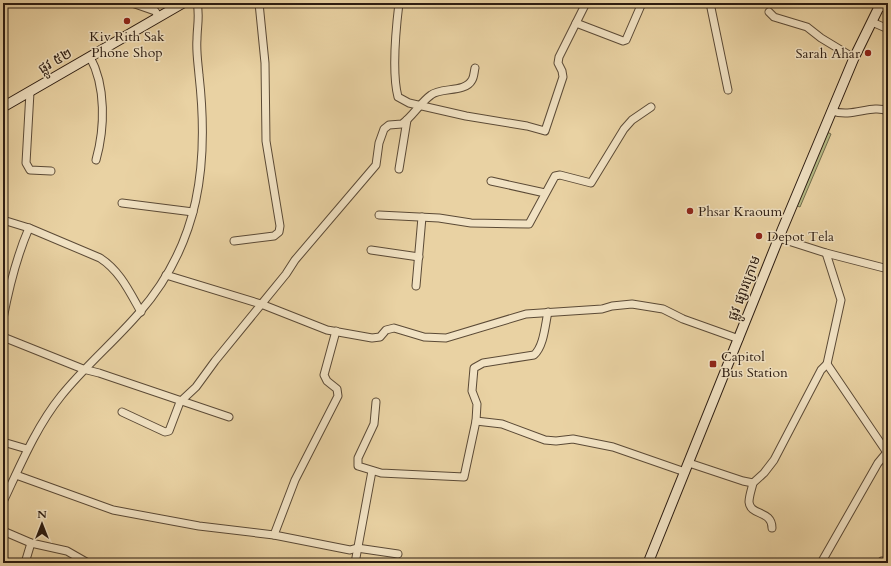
<svg xmlns="http://www.w3.org/2000/svg" width="891" height="566" viewBox="0 0 891 566" font-family="Cardo,'Noto Sans Khmer',serif">
  <rect width="100%" height="100%" fill="#e9d2a3"/>
  <filter id="stains"><feTurbulence type="fractalNoise" baseFrequency=".005" numOctaves="4"/><feColorMatrix values="0 0 0 0 .2 0 0 0 0 .09 0 0 0 0 .02 0 0 0 .5 -.17"/></filter>
  <radialGradient id="worn" r=".72"><stop offset=".6" stop-color="#630" stop-opacity="0"/><stop offset="1" stop-color="#630" stop-opacity=".3"/></radialGradient>
  <!-- green -->
  <polygon fill="#b6bc86" stroke="#716c4c" points="825,131 831,134 800,207 795,205"/>
  <g fill="none" stroke-linecap="round" stroke-linejoin="round">
    <defs>
      <g id="street">
        <polyline points="132,3 155,11 159,17"/>
        <path d="M 399,3 C 396,28 392,74 398,97 L 409,103 L 466,116 L 527,126 L 545,131 L 563,77 L 562,71 L 558,63 L 559,57 L 586,3"/>
        <polyline points="710,3 728,90"/>
        <polyline points="879,6 888,9"/>
        <polyline points="769,12 774,17 807,27 821,38 854,58"/>
        <polyline points="872,22 888,29"/>
        <polyline points="576,23 623,41 626,40 642,3"/>
        <path d="M 90,57 C 106,86 105,128 96,160"/>
        <polyline points="30,92 26,163 30,170 51,171"/>
        <path d="M 832,111 C 853,118 871,104 888,111"/>
        <polyline points="399,169 407,120"/>
        <polyline points="491,181 545,193"/>
        <polyline points="122,203 193,212"/>
        <polyline points="379,215 439,218 471,223 529,224 555,176 560,175 591,183 624,129 632,120 651,107"/>
        <path d="M 3,220 L 29,228 L 100,258 C 120,271 129,291 141,312"/>
        <polyline points="779,238 826,253 888,269"/>
        <polyline points="234,241 274,236 279,232 280,226 266,141 265,63 259,3"/>
        <polyline points="371,250 419,257"/>
        <polyline points="826,253 841,300 827,364 888,454"/>
        <polyline points="166,275 261,304 327,330 372,338 380,337 386,330 394,328 424,337 446,338 526,314 602,309 612,306 632,304 663,309 683,319 739,339"/>
        <polyline points="416,286 422,217"/>
        <path d="M 3,319 C 9,287 16,258 29,228"/>
        <polyline points="3,337 83,369 99,373 229,417"/>
        <path d="M 376,402 L 374,424 L 358,458 L 358,466 L 381,473 L 464,477 L 476,421 L 477,404 L 472,391 L 474,368 L 483,363 L 534,355 C 544,346 545,325 548,312"/>
        <path d="M 122,412 L 165,432 L 169,431 L 180,402 L 196,387 L 215,361 L 286,274 L 295,260 L 376,165 L 379,143 L 384,129 L 389,125 L 402,124 C 413,116 420,103 431,95 C 441,87 465,93 472,80 C 474,77 474,72 475,68"/>
        <polyline points="476,421 502,424 545,440 556,441 573,439 613,447 685,472"/>
        <polyline points="3,442 27,449"/>
        <polyline points="689,463 743,481 753,483 764,473 774,460 821,370 827,364"/>
        <polyline points="16,475 113,510 199,526 274,535 350,550 357,548 398,554"/>
        <path d="M 753,483 C 752,488 749,496 749,502 C 750,516 772,510 772,528"/>
        <path d="M 3,502 C 20,466 36,427 61,396 C 85,366 114,342 139,313 C 200,243 209,164 199,75 C 198,63 196,51 197,39 C 197,27 200,15 197,3"/>
        <polyline points="3,531 31,543 67,551 88,563"/>
        <polyline points="274,535 295,480 338,396 337,389 327,381 324,375 336,331"/>
        <polyline points="882,561 887,563"/>
        <polyline points="25,563 31,543"/>
        <polyline points="355,563 372,471"/>
        <polyline points="821,563 878,463 888,451"/>
      </g>
      <g id="secondary">
        <polyline points="3,107 183,3"/>
        <polyline points="648,563 782,230 854,58 881,3"/>
      </g>
    </defs>
    <!-- street casing -->
    <use href="#street" stroke="#5b4a36" stroke-width="9"/>
    <!-- secondary casing -->
    <use href="#secondary" stroke="#2c1c11" stroke-width="11"/>
    <!-- street -->
    <use href="#street" stroke="#f1e2c3" stroke-width="7"/>
    <!-- secondary -->
    <use href="#secondary" stroke="#f1e2c3" stroke-width="9"/>
  </g>
  <!-- markers -->
  <g fill="#8f2418" stroke="#f1e2c3" stroke-width="1.5">
    <circle cx="127" cy="21" r="4"/>
    <circle cx="868" cy="53" r="4"/>
    <circle cx="690" cy="211" r="4"/>
    <circle cx="759" cy="236" r="4"/>
    <rect x="709" y="360" width="8" height="8" rx="2"/>
  </g>
  <g text-anchor="middle" dominant-baseline="central" stroke-width="3" stroke-linejoin="round" paint-order="stroke">
    <!-- poi labels -->
    <g font-size="14" fill="#2c1c11" stroke="#f1e2c3" text-anchor="start">
      <text x="127" y="36" text-anchor="middle">Kiv Rith Sak<tspan x="127" dy="16">Phone Shop</tspan></text>
      <text x="860" y="53" text-anchor="end">Sarah Ahar</text>
      <text x="698" y="211">Phsar Kraoum</text>
      <text x="767" y="236">Depot Tela</text>
      <text x="721" y="356">Capitol<tspan x="721" dy="16">Bus Station</tspan></text>
    </g>
    <!-- street labels -->
    <g font-size="14" fill="#2c1c11" stroke="#f1e2c3">
      <text transform="translate(55 61) rotate(-30)">ផ្លូវ ៥២</text>
      <text transform="translate(744 288) rotate(-69)">ផ្លូវ ផ្សារក្រោម</text>
    </g>
  </g>
  <!-- margin -->
  <rect width="891" height="566" fill="none" stroke="#e9d2a3" stroke-width="16"/>
  <rect x="4" y="4" width="883" height="558" fill="none" stroke="#2c1c11" stroke-width="2"/>
  <rect x="8" y="8" width="875" height="550" fill="none" stroke="#2c1c11"/>
  <!-- north arrow -->
  <g transform="translate(42 524)" stroke="#f1e2c3" stroke-width="3" paint-order="stroke">
  <path d="M0-3L7 15L0 10L-7 15Z" fill="#2c1c11"/>
  <text y="-6" font-size="11" font-weight="bold" text-anchor="middle" fill="#2c1c11">N</text>
  </g>
  <rect width="100%" height="100%" filter="url(#stains)"/>
  <rect width="100%" height="100%" fill="url(#worn)"/>
</svg>
